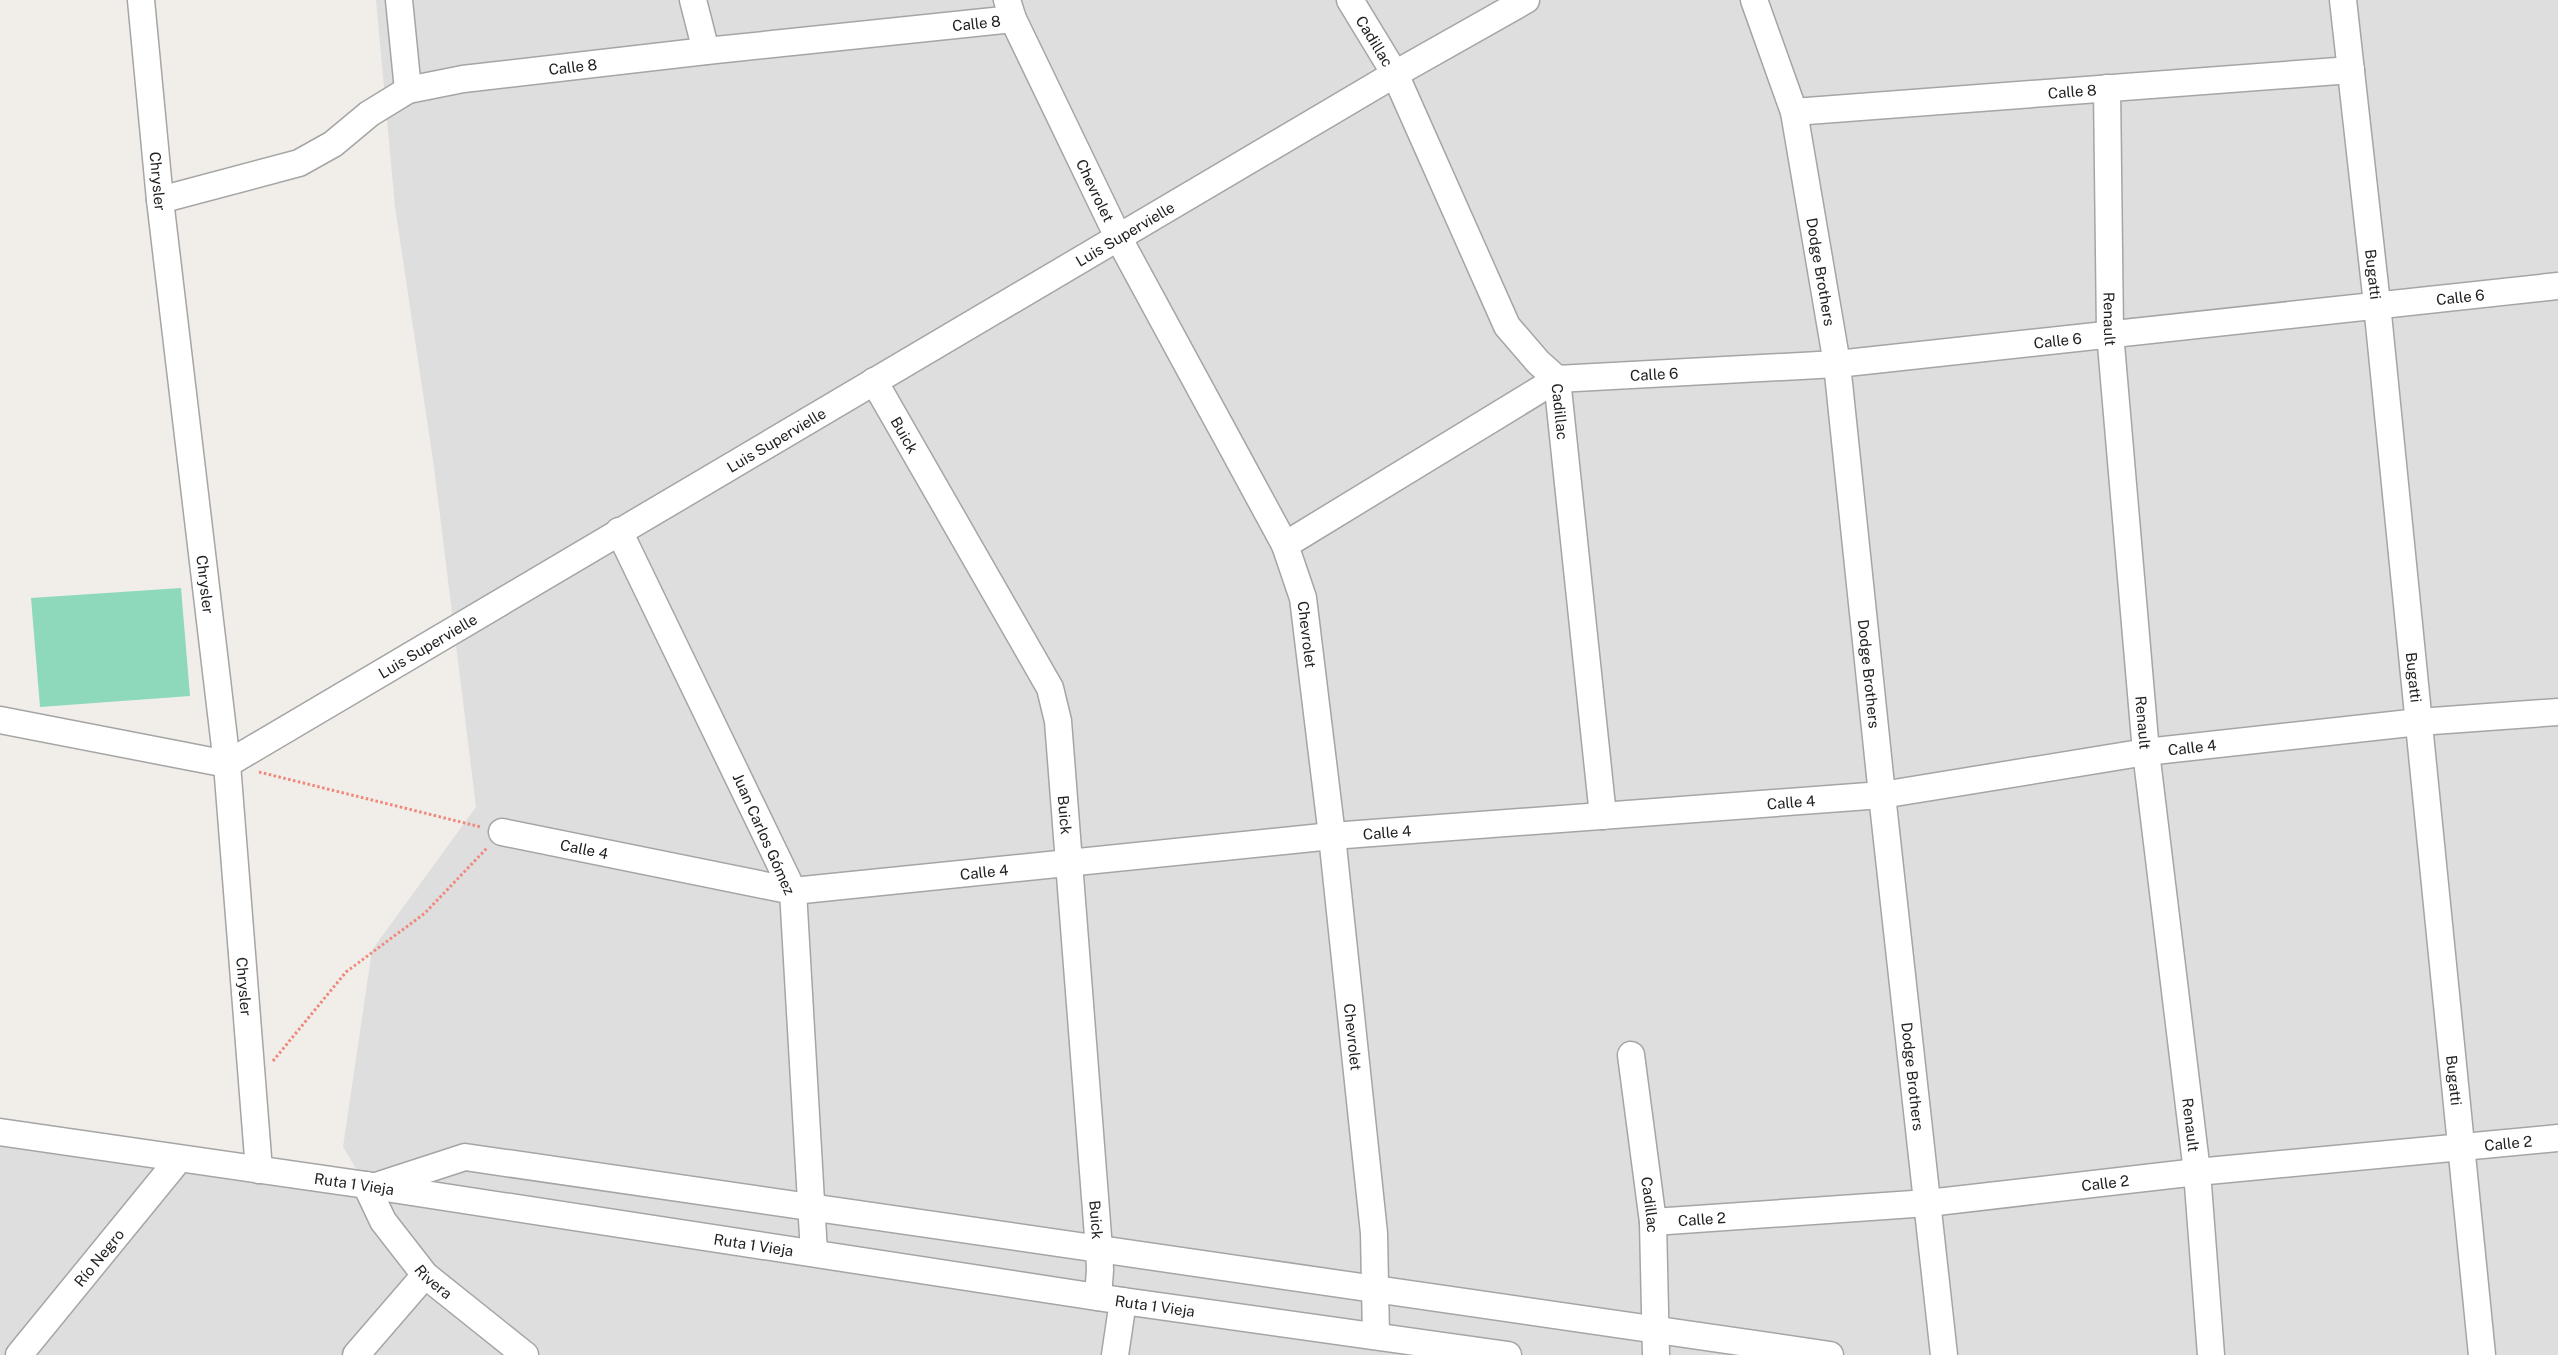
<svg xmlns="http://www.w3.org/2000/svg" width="2558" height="1355" viewBox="0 0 2558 1355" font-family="'Public Sans',sans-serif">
  <rect width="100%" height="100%" fill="#f1eee9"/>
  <!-- residential -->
  <polygon fill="#dfdede" points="376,0 2558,0 2558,1355 0,1355 0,1132 366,1185 343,1147 372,950 476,807 434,467 395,207"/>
  <!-- pitch -->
  <polygon fill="#8ed9bc" points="181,588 190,696 40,707 31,598"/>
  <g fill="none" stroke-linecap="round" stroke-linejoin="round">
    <defs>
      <g id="minor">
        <path id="s1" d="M 141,0 L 160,200 L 227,764 L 259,1170"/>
        <polyline points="399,0 408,90"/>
        <polyline points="693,0 706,51"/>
        <path id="s2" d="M 1007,0 L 1013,19 L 1118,237 L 1285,545 L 1303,598 L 1332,836 L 1374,1233 L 1376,1335"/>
        <path id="s3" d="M 1350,0 L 1395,74 L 1507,326 L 1538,362 L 1557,379 L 1603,816"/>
        <path id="s4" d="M 1754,0 L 1794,112 L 1837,364 L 1882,795 L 1944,1355"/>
        <path id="s5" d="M 2343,0 L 2377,304 L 2482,1355"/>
        <path id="s6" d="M 2107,88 L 2110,333 L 2146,752 L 2197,1172 L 2211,1355"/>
        <path id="s7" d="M 1794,112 L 2351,70"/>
        <path id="s8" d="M 160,200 L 299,163 L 333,144 L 369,114 L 408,90 L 463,79 L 706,51 L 1013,19"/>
        <path id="s9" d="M 874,381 L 1050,688 L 1058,721 L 1099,1249 L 1100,1270 L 1098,1297"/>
        <polyline points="619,531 793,891 814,1253"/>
        <path id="s10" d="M 1285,545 L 1557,379 L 1837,364 L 2558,286"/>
        <path id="s11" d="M 0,720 L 227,764 L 1395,74 L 1526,0"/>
        <path id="s12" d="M 502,832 L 793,891 L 1332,836 L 1882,795 L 2146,752 L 2419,722 L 2558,712"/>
        <path id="s13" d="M 1631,1055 L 1653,1222 L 1656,1355"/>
        <path id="s14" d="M 0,1132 L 366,1185 L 1123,1301 L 1508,1355"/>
        <path id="s15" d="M 366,1185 L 383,1221 L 425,1275 L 525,1355"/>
        <polyline points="379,1185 465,1157 1830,1355"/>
        <path id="s16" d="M 1653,1222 L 1928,1203 L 2197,1172 L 2558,1138"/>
        <path id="s17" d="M 19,1355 L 179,1159"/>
        <polyline points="356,1355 425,1275"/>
        <polyline points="1115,1355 1123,1301"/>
      </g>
    </defs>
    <!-- minor casing -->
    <use href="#minor" stroke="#a5a5a5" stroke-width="29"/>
    <!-- path -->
    <g stroke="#ef887b" stroke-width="3" stroke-dasharray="2.5 2.5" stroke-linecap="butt">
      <polyline points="259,772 481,827"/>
      <polyline points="273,1061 346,972 425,913 487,848"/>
    </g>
    <!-- minor -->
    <use href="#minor" stroke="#fff" stroke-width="26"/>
  </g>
  <g text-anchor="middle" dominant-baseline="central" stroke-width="4" stroke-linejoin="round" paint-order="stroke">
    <!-- street labels -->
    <g font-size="15" fill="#212121" stroke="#fff">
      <text stroke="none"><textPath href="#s8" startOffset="848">Calle 8</textPath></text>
      <text stroke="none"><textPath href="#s3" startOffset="48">Cadillac</textPath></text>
      <text stroke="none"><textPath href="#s8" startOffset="442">Calle 8</textPath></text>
      <text stroke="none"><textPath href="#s7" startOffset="279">Calle 8</textPath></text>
      <text stroke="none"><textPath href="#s1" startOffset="182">Chrysler</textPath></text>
      <text stroke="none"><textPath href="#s2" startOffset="210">Chevrolet</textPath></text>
      <text stroke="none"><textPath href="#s11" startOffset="1274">Luis Supervielle</textPath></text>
      <text stroke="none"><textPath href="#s4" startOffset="281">Dodge Brothers</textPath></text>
      <text stroke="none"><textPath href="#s5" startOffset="276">Bugatti</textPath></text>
      <text stroke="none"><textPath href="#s10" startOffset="1226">Calle 6</textPath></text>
      <text stroke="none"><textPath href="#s6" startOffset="231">Renault</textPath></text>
      <text stroke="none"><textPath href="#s10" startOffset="821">Calle 6</textPath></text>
      <text stroke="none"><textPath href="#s10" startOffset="416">Calle 6</textPath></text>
      <text stroke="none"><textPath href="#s3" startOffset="468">Cadillac</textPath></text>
      <text stroke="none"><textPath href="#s9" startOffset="62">Buick</textPath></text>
      <text stroke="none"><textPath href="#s11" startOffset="869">Luis Supervielle</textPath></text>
      <text stroke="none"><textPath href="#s1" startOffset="588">Chrysler</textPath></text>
      <text stroke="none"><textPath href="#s2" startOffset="705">Chevrolet</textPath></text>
      <text stroke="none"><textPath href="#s11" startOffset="464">Luis Supervielle</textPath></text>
      <text stroke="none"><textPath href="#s4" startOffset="686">Dodge Brothers</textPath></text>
      <text stroke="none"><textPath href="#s5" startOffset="681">Bugatti</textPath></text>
      <text stroke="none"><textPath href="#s6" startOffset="636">Renault</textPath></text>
      <text stroke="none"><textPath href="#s12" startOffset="1704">Calle 4</textPath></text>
      <text stroke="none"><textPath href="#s12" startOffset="1299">Calle 4</textPath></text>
      <text stroke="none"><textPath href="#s9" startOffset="482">Buick</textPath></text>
      <text stroke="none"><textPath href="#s12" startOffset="894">Calle 4</textPath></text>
      <text transform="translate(764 834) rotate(66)">Juan Carlos Gómez</text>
      <text stroke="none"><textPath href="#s12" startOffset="84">Calle 4</textPath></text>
      <text stroke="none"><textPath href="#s12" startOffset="489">Calle 4</textPath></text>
      <text stroke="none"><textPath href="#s1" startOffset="992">Chrysler</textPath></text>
      <text stroke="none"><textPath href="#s2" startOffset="1110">Chevrolet</textPath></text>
      <text stroke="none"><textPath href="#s4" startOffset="1091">Dodge Brothers</textPath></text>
      <text stroke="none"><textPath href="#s5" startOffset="1086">Bugatti</textPath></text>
      <text stroke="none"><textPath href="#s6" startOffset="1041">Renault</textPath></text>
      <text stroke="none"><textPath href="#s16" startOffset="859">Calle 2</textPath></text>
      <text stroke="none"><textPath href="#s16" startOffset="454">Calle 2</textPath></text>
      <text stroke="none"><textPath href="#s14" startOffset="358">Ruta 1 Vieja</textPath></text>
      <text stroke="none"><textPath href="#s13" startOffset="151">Cadillac</textPath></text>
      <text stroke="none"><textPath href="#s9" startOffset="888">Buick</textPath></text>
      <text stroke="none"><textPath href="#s16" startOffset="49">Calle 2</textPath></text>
      <text stroke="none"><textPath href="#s14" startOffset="762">Ruta 1 Vieja</textPath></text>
      <text stroke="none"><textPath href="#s17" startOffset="126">Río Negro</textPath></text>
      <text stroke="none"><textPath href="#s15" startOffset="119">Rivera</textPath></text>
      <text stroke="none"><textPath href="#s14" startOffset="1168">Ruta 1 Vieja</textPath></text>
    </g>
  </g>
</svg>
